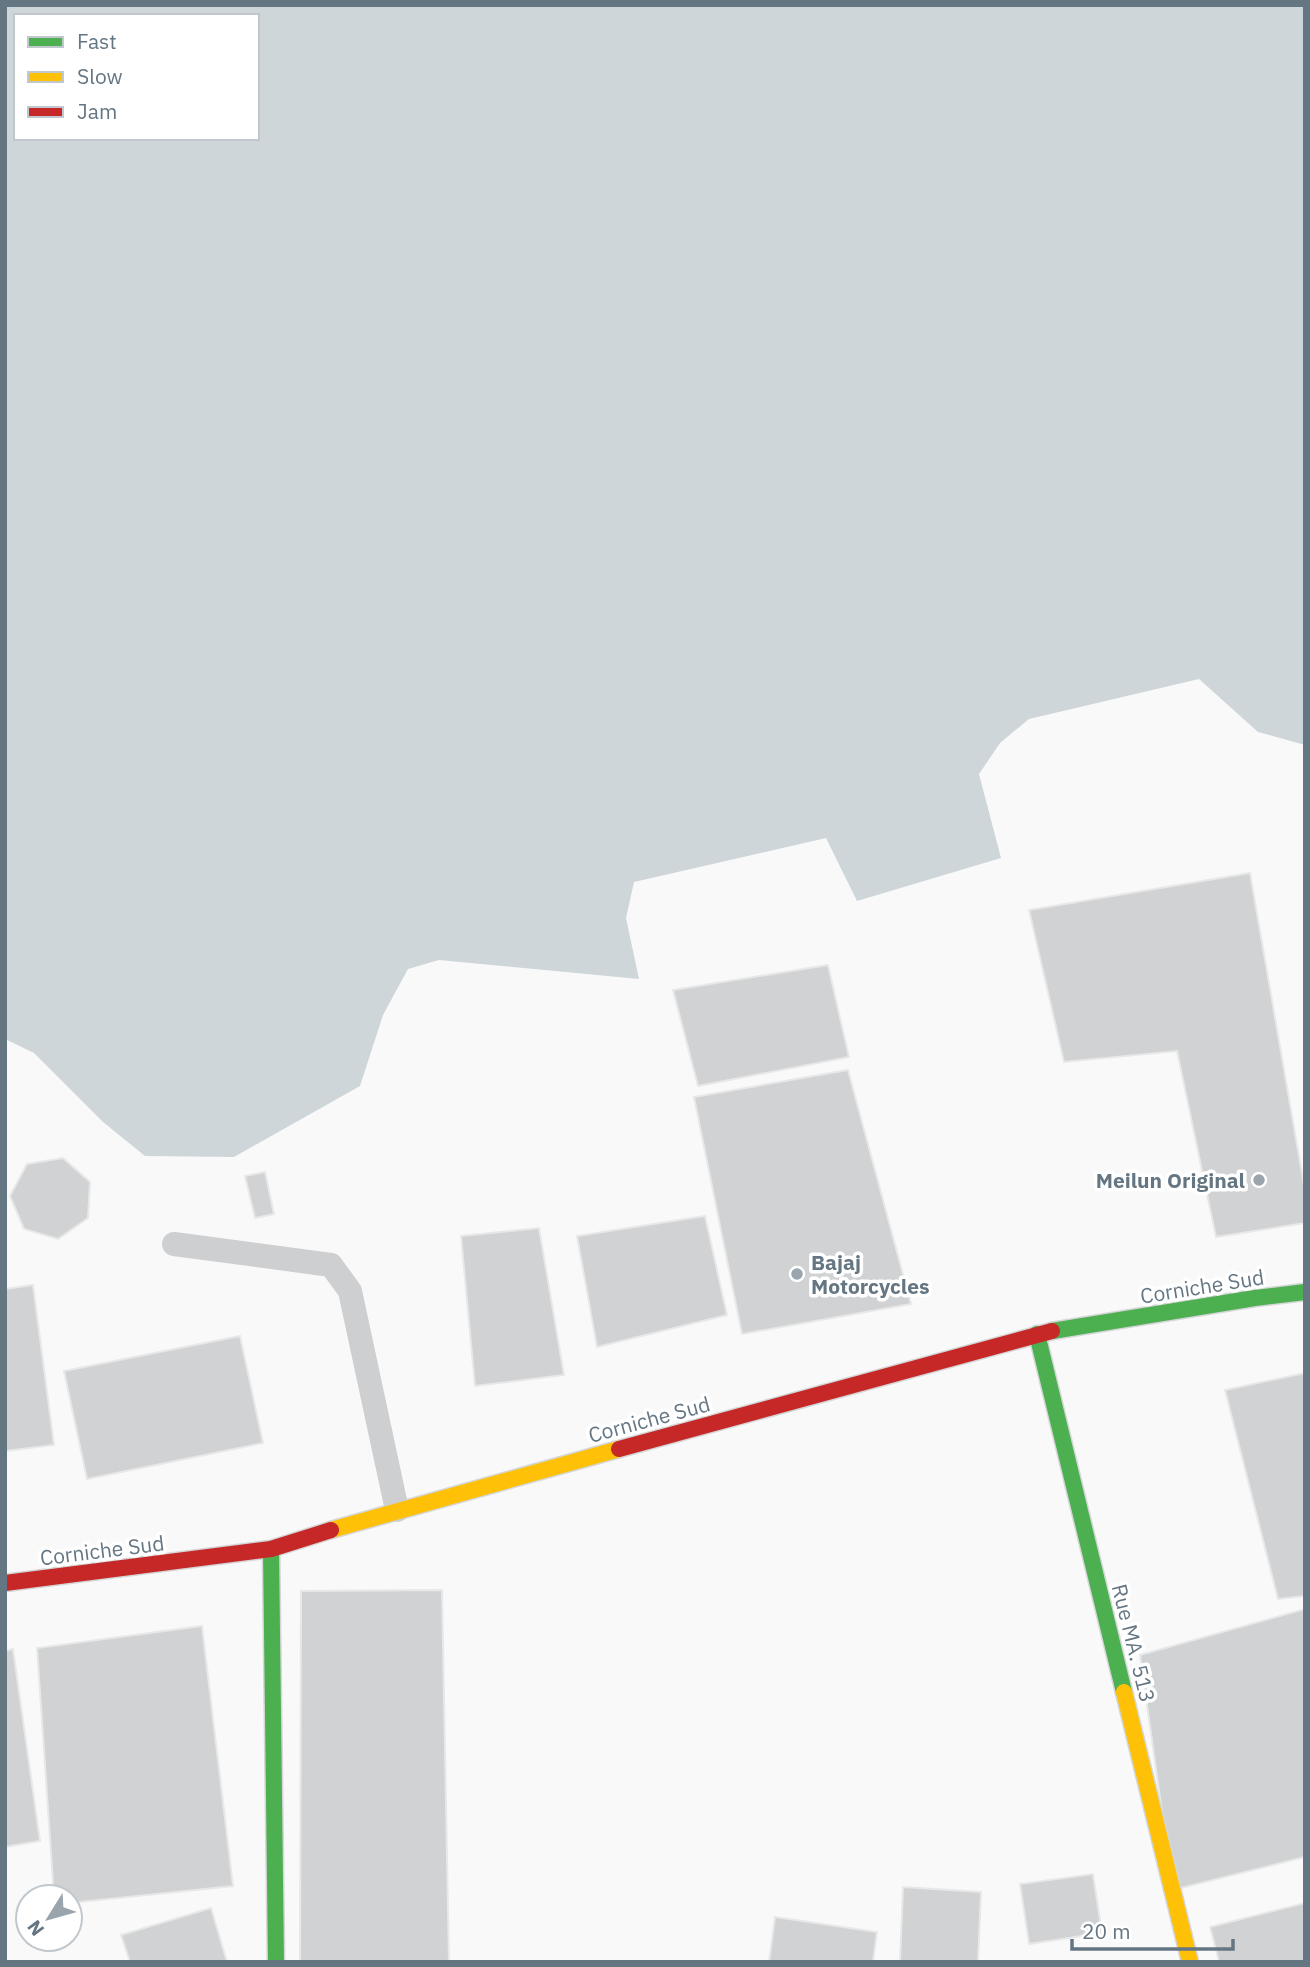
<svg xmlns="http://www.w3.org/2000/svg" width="1310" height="1967" viewBox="0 0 1310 1967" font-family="'IBM Plex Sans',sans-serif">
  <rect width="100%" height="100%" fill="#f9f9f9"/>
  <!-- water -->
  <path fill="#ced6d9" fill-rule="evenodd" d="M 5,5 L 1305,5 L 1305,745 L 1258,732 L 1199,679 L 1029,719 L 1000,743 L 979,774 L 1001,858 L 857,901 L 826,838 L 634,882 L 626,918 L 639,979 L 439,960 L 408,969 L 383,1015 L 360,1086 L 234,1157 L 145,1156 L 103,1122 L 34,1053 L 5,1039 ZM 16,16 L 257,16 L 257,138 L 16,138 Z"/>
  <!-- building -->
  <g fill="#d0d2d3" stroke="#e8e8e8" stroke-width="2">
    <polygon points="1250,873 1305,1191 1305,1223 1216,1237 1177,1051 1064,1062 1029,910"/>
    <polygon points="828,965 849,1057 698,1086 673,990"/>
    <polygon points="848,1070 911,1304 742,1334 694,1097"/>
    <polygon points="63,1158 90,1182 88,1218 58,1239 24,1229 10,1196 27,1164"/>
    <polygon points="265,1172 274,1214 255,1218 245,1176"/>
    <polygon points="705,1216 727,1315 597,1347 577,1236"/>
    <polygon points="539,1228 564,1375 475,1386 461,1236"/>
    <polygon points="33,1285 54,1445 5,1451 5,1289"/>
    <polygon points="240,1336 263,1443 87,1479 64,1371"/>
    <polygon points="1305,1373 1305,1596 1278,1599 1225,1390"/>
    <polygon points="442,1590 449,1962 300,1962 301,1591"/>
    <polygon points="1305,1609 1305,1857 1173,1890 1140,1655"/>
    <polygon points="202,1626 233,1886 70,1903 70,1897 54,1897 37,1648"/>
    <polygon points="13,1649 40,1841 5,1847 5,1651"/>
    <polygon points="1093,1874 1102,1933 1029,1944 1020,1884"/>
    <polygon points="903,1887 981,1892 978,1962 900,1962"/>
    <polygon points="1305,1903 1305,1962 1219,1962 1210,1927"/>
    <polygon points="211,1908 227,1962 130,1962 121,1935"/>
    <polygon points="775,1917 877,1932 873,1962 769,1962"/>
  </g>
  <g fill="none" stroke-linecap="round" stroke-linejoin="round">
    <defs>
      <g id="fast">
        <polyline points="1052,1331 1255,1298 1305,1292"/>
        <polyline points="1037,1334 1124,1692"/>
        <polyline points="271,1549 276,1962"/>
      </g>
      <g id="slow">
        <polyline points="331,1530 619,1449"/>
        <polyline points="1124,1692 1190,1962"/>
      </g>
      <g id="jam">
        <polyline points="619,1449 1052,1331"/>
        <polyline points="5,1583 271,1549 331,1530"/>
      </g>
    </defs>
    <!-- fast casing -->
    <use href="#fast" stroke="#d5d6d7" stroke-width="19"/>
    <!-- slow casing -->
    <use href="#slow" stroke="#d5d6d7" stroke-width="19"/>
    <!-- jam casing -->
    <use href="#jam" stroke="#d5d6d7" stroke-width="19"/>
    <!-- lane -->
    <polyline stroke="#cecfd0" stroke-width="24" points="174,1244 331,1265 350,1291 397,1510"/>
    <!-- fast -->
    <use href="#fast" stroke="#4caf50" stroke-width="16"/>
    <!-- slow -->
    <use href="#slow" stroke="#ffc107" stroke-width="16"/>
    <!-- jam -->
    <use href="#jam" stroke="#c62828" stroke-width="16"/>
  </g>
  <!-- markers -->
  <g fill="#99a4ac" stroke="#fff" stroke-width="2.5">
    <circle cx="1259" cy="1180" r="7"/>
    <circle cx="797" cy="1274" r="7"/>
  </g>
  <g text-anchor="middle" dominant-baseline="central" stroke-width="7" stroke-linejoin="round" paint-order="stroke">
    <!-- poi labels -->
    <g font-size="21" font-weight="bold" fill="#657683" stroke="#fff" text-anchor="end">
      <text x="1245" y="1180">Meilun Original</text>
      <text x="811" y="1262" text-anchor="start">Bajaj<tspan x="811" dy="24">Motorcycles</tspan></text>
    </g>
    <!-- street labels -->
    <g font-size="21" fill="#657683" stroke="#fff">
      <text transform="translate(1202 1286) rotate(-9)">Corniche Sud</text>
      <text transform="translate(649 1419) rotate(-15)">Corniche Sud</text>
      <text transform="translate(102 1550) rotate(-7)">Corniche Sud</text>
      <text transform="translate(1134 1643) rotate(76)">Rue MA. 513</text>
    </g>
  </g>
  <!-- border -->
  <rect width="1310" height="1967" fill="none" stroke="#657683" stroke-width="14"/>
  <!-- legend -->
  <rect x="14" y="14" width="245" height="126" fill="#ffffff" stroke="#c1c8cd" stroke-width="2"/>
  <rect x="28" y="37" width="35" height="10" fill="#4caf50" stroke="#c1c8cd" stroke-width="2"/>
  <text x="77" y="49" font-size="21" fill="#657683">Fast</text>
  <rect x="28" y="72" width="35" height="10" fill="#ffc107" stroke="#c1c8cd" stroke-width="2"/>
  <text x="77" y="84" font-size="21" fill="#657683">Slow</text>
  <rect x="28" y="107" width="35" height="10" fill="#c62828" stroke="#c1c8cd" stroke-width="2"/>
  <text x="77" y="119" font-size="21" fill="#657683">Jam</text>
  <!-- north arrow -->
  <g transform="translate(49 1918) rotate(233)"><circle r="33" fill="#ffffff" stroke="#c1c8cd" stroke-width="2"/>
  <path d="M0-5L12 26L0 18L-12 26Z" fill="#99a4ac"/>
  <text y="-10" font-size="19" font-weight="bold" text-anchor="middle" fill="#657683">N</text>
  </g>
  <!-- scale -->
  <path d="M1072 1939v10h161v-10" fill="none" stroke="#657683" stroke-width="3.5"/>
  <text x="1082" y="1939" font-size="21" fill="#657683" stroke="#ffffff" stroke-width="5" paint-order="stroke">20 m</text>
</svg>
